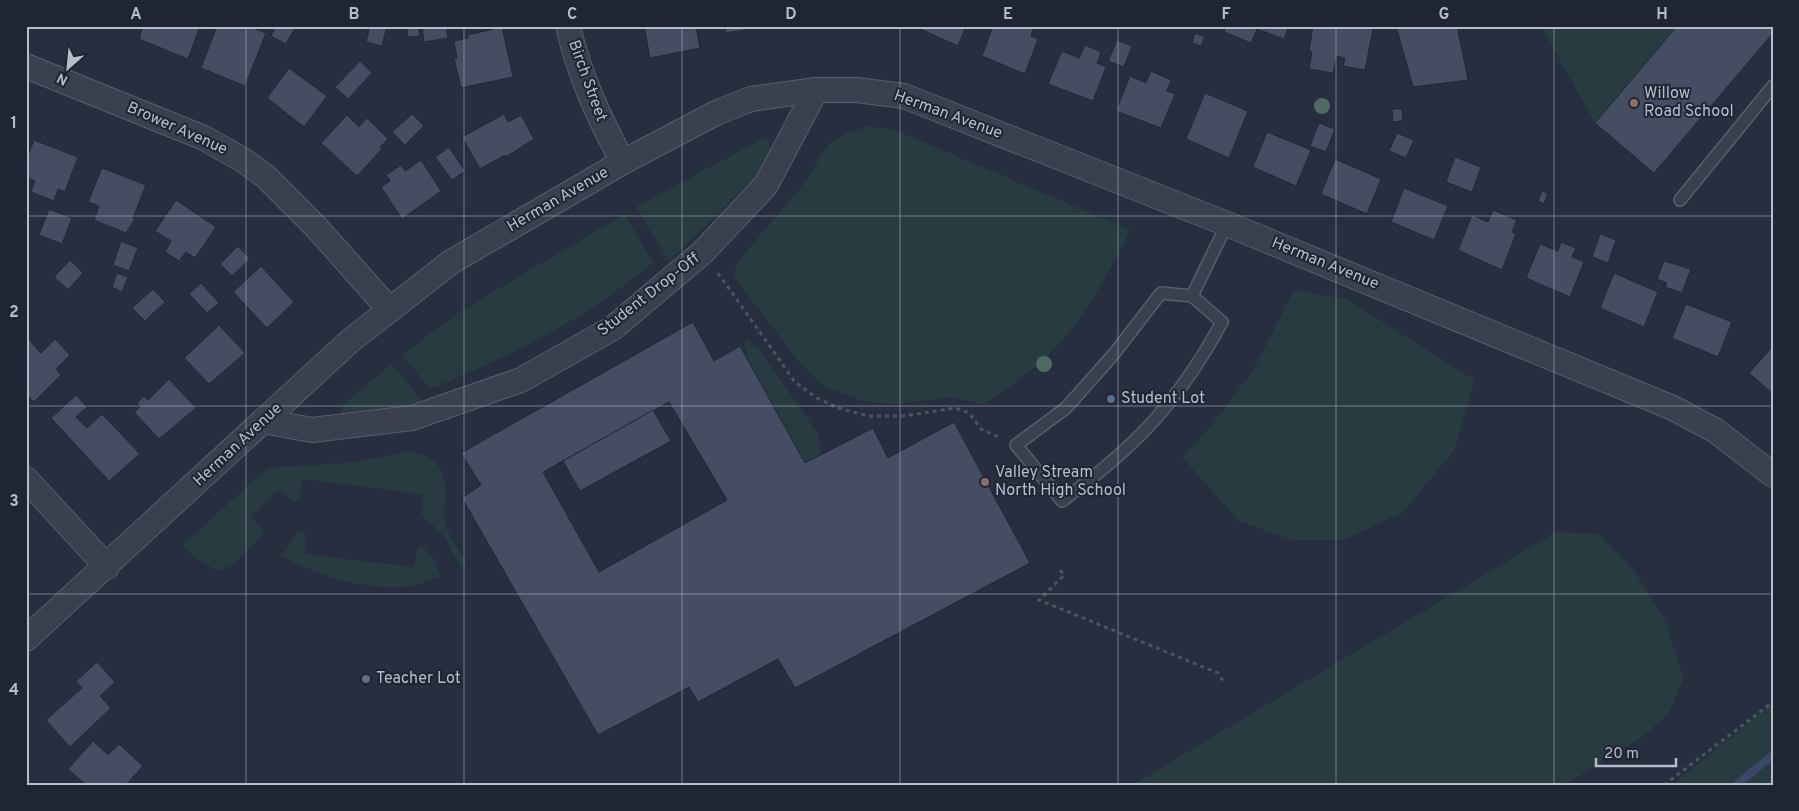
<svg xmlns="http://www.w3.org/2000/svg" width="1799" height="811" viewBox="0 0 1799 811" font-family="Overpass,sans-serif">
  <rect width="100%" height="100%" fill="#262e40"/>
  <!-- green -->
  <g fill="#283b41">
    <polygon points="1541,26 1677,26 1595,123"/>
    <path d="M 869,126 L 895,130 L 1130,230 C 1108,276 1082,324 1044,359 C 1025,376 1004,391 984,405 L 952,397 L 895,404 L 862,401 L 826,387 L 802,366 L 734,277 L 736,264 L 807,180 L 823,152 L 831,142 L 847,133 Z"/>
    <polygon points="766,137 772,152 762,171 669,261 636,207"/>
    <path d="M 625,214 L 653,263 C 586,318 511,357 430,389 L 402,355 L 459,312 Z"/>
    <polygon points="1294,290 1346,299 1475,380 1454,451 1403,512 1344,540 1292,540 1239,521 1182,457 1209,429 1254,369"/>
    <polygon points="748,339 753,346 758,347 818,434 821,455 805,463 745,354 747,351 743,343"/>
    <polygon points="392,364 422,401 356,421 348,419 341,413 343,404"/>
    <path d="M 411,451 C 439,459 446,469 445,498 C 445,505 443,512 444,518 C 448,536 460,551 468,567 L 462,570 L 444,536 L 422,515 L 422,494 L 303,479 L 299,500 L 295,502 L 281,491 L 276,491 L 250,517 L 264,530 L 261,537 L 230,567 L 216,570 L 194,557 L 183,545 L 256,478 L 269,468 L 356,462 Z"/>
    <path d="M 299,531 L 303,531 L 306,536 L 305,554 L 414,567 L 418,547 L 424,548 L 433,559 L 441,576 C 432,579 421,584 412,586 C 365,591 323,578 282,556 Z"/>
    <polygon points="1556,532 1598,534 1633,569 1665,620 1684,679 1669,712 1644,736 1565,785 1132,785"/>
    <polygon points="1773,703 1773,782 1769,785 1672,785"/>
  </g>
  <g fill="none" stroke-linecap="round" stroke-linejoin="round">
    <!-- stream -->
    <polyline stroke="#3a4767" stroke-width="8" points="1736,785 1773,755"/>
  </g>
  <!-- building -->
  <g fill="#454d62" stroke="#212737" fill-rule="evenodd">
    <polygon points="143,26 200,26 188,59 139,39"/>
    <polygon points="217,26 247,26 266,33 245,86 201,68"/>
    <polygon points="276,26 296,26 286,44 271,36"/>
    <polygon points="370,26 387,26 382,46 366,42"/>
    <polygon points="418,26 420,36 408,37 407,27"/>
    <polygon points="422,26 446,26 448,38 424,42"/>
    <polygon points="644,26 696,26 700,48 650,58"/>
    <polygon points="724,26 752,26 752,29 726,33"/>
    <polygon points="914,26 966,26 958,46"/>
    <polygon points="993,26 1034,26 1031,36 1038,39 1025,74 982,56"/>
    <polygon points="1226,26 1289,26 1284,39 1257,29 1251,43 1224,32"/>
    <polygon points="1313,26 1357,26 1373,29 1365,70 1343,66 1345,58 1337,56 1333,73 1309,69 1312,52 1309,51"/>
    <polygon points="1396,26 1457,26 1468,80 1413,87"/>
    <polygon points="1677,26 1773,26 1773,33 1654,173 1595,123"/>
    <polygon points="502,27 513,77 461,88 454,59 457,58 454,41 468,38 468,35"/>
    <polygon points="1195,33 1205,37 1201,46 1192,43"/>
    <polygon points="1117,40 1132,46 1124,67 1108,61"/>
    <polygon points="1085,45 1101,52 1097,63 1106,67 1093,101 1048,84 1062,51 1079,58"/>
    <polygon points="360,61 372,73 348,99 335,87"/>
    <polygon points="289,68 327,96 304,127 267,98"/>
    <polygon points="1151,71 1171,80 1167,91 1175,94 1161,128 1116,111 1130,76 1146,83"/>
    <polygon points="1205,93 1248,111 1229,158 1186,139"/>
    <polygon points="1392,109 1402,109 1403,121 1393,122"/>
    <polygon points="412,114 424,126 405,145 392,132"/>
    <polygon points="504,114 508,122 521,115 534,139 506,157 505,155 480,169 462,137"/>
    <polygon points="347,115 359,127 367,118 388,139 380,147 382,149 357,176 321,143"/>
    <polygon points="1319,123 1335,129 1326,152 1310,146"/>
    <polygon points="1267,132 1311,150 1296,186 1253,167"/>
    <polygon points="1397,133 1414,140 1406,158 1389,151"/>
    <polygon points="34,140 78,157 65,192 58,189 54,201 31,192 35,181 26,177 26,161"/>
    <polygon points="449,147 465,171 452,180 435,157"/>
    <polygon points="1455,157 1481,167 1472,192 1446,182"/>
    <polygon points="1335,159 1381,179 1367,214 1321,194"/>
    <polygon points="421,160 441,191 402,219 381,187 390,181 386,175 401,165 405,171"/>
    <polygon points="102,168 146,185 133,218 135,219 126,233 94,220 99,206 88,202"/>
    <polygon points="1404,188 1448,206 1434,240 1391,222"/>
    <polygon points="1542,191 1548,193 1544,204 1538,201"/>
    <polygon points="176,200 216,227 195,258 186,252 179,261 165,252 171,241 155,231"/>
    <polygon points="49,209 72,218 62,244 39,235"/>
    <polygon points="1493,210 1517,220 1512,232 1516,234 1502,270 1458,250 1472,215 1488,222"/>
    <polygon points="1600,234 1616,240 1608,263 1592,257"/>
    <polygon points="121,241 138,248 129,271 113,265"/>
    <polygon points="1561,242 1576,248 1572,257 1584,262 1570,297 1526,278 1540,244 1558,251"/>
    <polygon points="238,246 250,259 232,276 220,264"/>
    <polygon points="70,260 83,273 68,290 54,277"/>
    <polygon points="1664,261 1691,269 1682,293 1665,287 1667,283 1657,279"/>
    <polygon points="261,266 294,302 267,328 233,292"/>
    <polygon points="117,273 128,277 122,292 112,287"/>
    <polygon points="1614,273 1658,292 1644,327 1600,308"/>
    <polygon points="201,283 219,303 207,313 189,294"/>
    <polygon points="153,289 165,302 145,321 132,308"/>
    <polygon points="1686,304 1732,322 1718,357 1672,338"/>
    <path d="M 693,322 L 714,361 L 740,346 L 805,463 L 873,428 L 888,458 L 954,422 L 1030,563 L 795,688 L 778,659 L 698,702 L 689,687 L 598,735 L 462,498 L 481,485 L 461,453 ZM 669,402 L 727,500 L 599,572 L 543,472 Z"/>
    <polygon points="219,325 245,353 209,384 184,358"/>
    <polygon points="55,339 70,355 56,369 61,375 34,402 26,394 26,343 29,340 41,353"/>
    <polygon points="1773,346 1773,394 1749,373"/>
    <polygon points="169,379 196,408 159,439 134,412 140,407 137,403 144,396 148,400"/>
    <polygon points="76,395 87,407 76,417 87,428 102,414 140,454 109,481 51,418"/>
    <polygon points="653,410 671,441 580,491 563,461"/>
    <polygon points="97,662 115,682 100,696 111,708 70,747 46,720 82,688 76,681"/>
    <polygon points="93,741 108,755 119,744 143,766 126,785 86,785 68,769"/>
  </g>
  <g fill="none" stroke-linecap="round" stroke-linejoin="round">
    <defs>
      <g id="lane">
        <polyline points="1680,200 1773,86"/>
        <path d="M 1192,296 L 1222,322 C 1178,403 1135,447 1062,501 L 1016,445 L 1066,408 L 1113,355 L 1161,293 L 1192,296 L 1227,224"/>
      </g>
      <g id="street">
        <path d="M 568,26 C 579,75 599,118 623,162"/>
        <polyline points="26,66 204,138 243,160 265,176 316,227 389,309"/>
        <polyline points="263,421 312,430 412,418 521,380 613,328 703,252 766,185 816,90"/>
        <polyline points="26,479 107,567"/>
        <polyline points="26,639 350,341 451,262 623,162 716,113 751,99 816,90 857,90 904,96 1227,224 1673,408 1716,431 1773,475"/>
      </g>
    </defs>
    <!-- lane casing -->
    <use href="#lane" stroke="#585e6d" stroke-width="14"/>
    <!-- street casing -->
    <use href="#street" stroke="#585e6d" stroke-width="26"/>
    <!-- path -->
    <g stroke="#46585e" stroke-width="3" stroke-dasharray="4 4" stroke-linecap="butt">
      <polyline points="718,273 795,382 817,398 838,408 868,416 903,416 956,408 969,413 981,429 999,437"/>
      <polyline points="1060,570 1064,575 1039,600 1218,673 1223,681"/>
      <polyline points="1664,785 1773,702"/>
    </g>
    <!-- lane -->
    <use href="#lane" stroke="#3a4050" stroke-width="11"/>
    <!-- street -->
    <use href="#street" stroke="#3a4050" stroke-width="24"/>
  </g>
  <!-- trees -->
  <g fill="#4e6a63">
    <circle cx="1322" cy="106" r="8"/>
    <circle cx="1044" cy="364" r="8"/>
  </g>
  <!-- grid -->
  <path fill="none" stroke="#b7bcca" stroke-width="1" stroke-opacity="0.55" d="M 246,26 L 246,785M 464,26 L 464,785M 682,26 L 682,785M 900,26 L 900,785M 1118,26 L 1118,785M 1336,26 L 1336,785M 1554,26 L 1554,785M 26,216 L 1773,216M 26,406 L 1773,406M 26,594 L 1773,594"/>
  <!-- markers -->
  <g fill="#8d6e63" stroke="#1f2535" stroke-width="2">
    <circle cx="1634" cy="103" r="5"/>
    <circle cx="985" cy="482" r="5"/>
  </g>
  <g fill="#5c6f8a" stroke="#1f2535" stroke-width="2">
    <circle cx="1111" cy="399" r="5"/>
    <circle cx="366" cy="679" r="5"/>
  </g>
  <g text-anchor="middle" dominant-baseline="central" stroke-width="4" stroke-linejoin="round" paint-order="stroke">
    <!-- street labels -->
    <g font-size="16" fill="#b7bcca" stroke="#1f2535">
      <text transform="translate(587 81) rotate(70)">Birch Street</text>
      <text transform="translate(948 115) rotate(20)">Herman Avenue</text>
      <text transform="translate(177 129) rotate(24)">Brower Avenue</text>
      <text transform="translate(558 200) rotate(-30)">Herman Avenue</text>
      <text transform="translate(1325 264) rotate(22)">Herman Avenue</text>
      <text transform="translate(649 295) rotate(-38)">Student Drop-Off</text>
      <text transform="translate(238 445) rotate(-43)">Herman Avenue</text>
    </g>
    <!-- poi labels -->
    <g font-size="16" fill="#b7bcca" stroke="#1f2535" text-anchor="start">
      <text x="1644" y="94">Willow<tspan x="1644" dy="18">Road School</tspan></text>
      <text x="1121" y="399">Student Lot</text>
      <text x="995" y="473">Valley Stream<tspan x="995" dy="18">North High School</tspan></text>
      <text x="376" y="679">Teacher Lot</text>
    </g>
  </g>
  <!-- border -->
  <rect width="1799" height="811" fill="none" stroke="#1f2535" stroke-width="55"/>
  <!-- north arrow -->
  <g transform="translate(68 68) rotate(207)" stroke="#1f2535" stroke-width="4" paint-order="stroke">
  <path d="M0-4L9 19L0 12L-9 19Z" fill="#b7bcca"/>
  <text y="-8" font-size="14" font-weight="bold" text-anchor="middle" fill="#b7bcca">N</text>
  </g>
  <!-- scale -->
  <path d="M1596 758v8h80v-8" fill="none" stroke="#b7bcca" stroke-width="2.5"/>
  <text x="1604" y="758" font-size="15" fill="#b7bcca" stroke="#1f2535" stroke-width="4" paint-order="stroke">20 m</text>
  <rect x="28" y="28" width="1744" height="756" fill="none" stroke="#b7bcca" stroke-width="2"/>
  <g font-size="16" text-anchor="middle" font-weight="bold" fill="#b7bcca">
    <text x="136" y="19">A</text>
    <text x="354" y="19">B</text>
    <text x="572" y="19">C</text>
    <text x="791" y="19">D</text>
    <text x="1008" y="19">E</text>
    <text x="1226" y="19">F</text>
    <text x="1444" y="19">G</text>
    <text x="1662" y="19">H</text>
    <text x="14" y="128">1</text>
    <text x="14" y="317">2</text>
    <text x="14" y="506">3</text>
    <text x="14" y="695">4</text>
  </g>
</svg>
